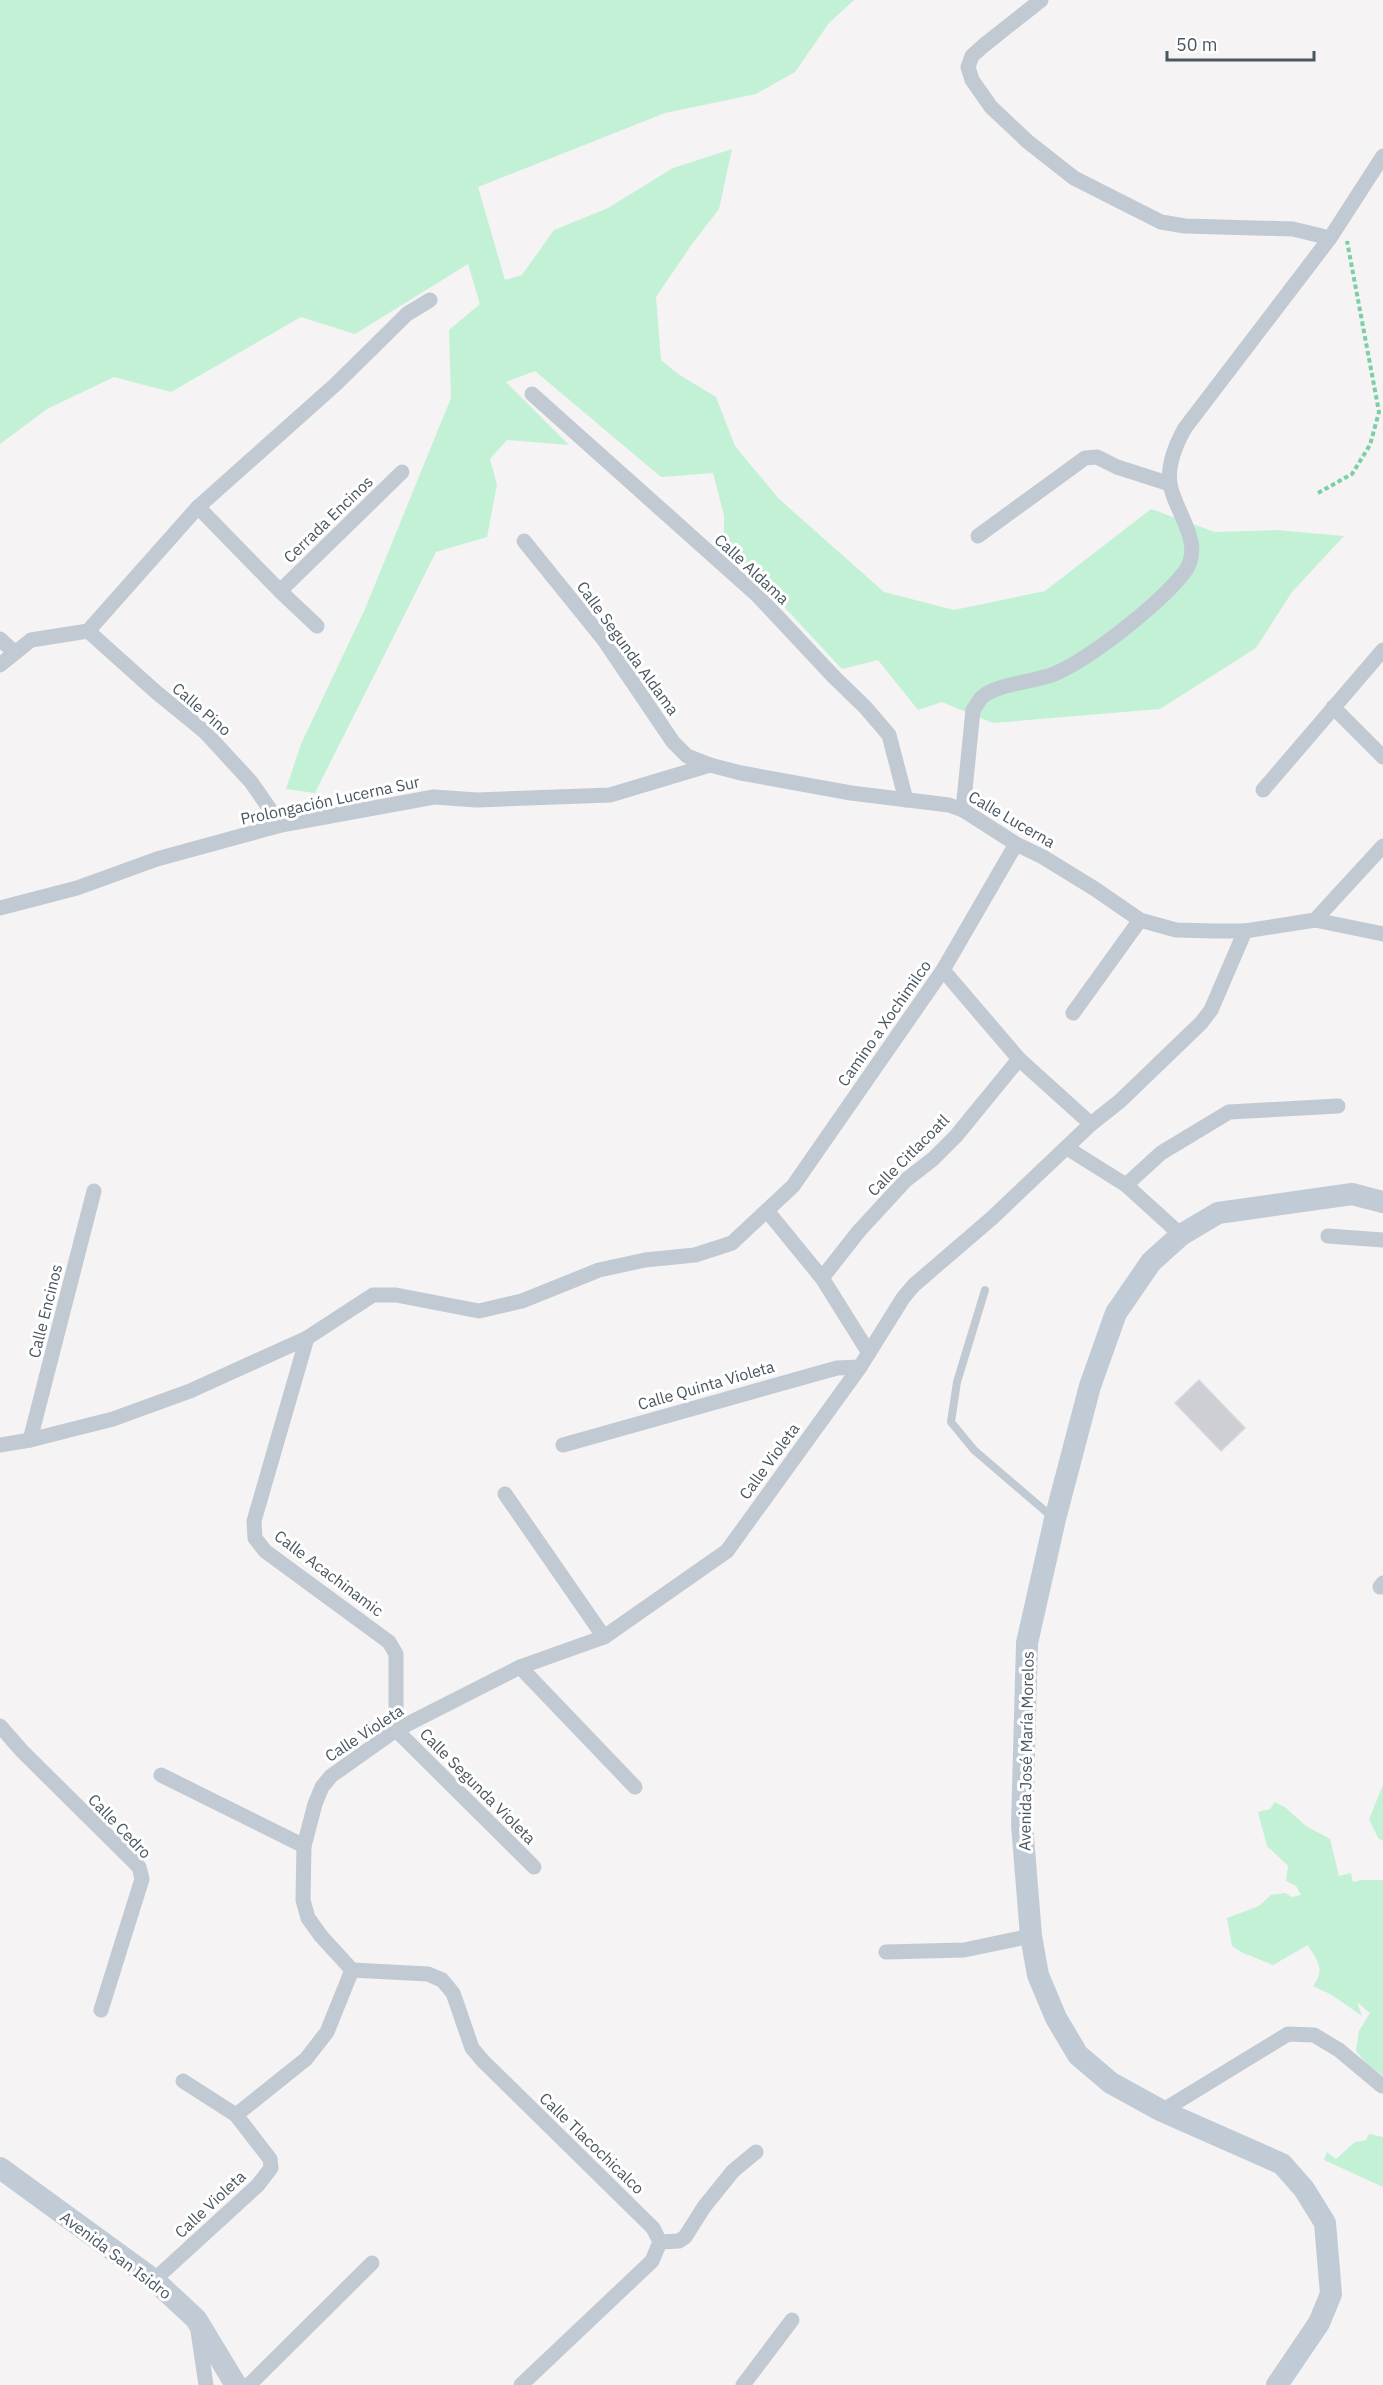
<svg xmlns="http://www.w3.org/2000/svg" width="1383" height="2385" viewBox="0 0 1383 2385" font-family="'IBM Plex Sans',sans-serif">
  <rect width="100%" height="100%" fill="#f5f3f3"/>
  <!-- green -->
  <g fill="#c3f1d5">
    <polygon points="0,0 854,0 829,23 795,72 756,94 665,113 478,187 505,280 522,275 554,230 608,208 673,168 732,149 719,209 692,244 656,297 661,360 678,374 716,397 735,446 779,499 884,592 954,610 1045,591 1151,509 1215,532 1276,530 1344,536 1292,592 1256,648 1160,709 993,723 942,702 918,710 878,660 842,669 724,542 724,515 713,473 661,477 535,371 506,382 569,445 507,440 490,459 497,485 487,537 436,552 315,793 286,789 301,744 365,609 451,398 449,330 480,304 468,264 355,334 301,317 171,392 114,377 47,409 0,444"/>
    <polygon points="1383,1785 1383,1841 1378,1838 1369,1819"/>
    <path d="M 1275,1802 L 1286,1808 L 1306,1826 L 1330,1839 L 1339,1876 L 1351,1873 L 1353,1882 L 1362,1880 L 1383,1880 L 1383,2076 L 1366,2063 L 1356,2051 L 1359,2031 L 1370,2013 L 1357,2002 L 1362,2016 L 1332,1995 L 1313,1986 C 1326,1968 1317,1961 1308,1945 L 1273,1965 L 1241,1952 L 1232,1946 L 1227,1918 L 1259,1906 L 1271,1895 L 1285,1893 L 1292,1897 L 1301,1895 L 1296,1886 L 1286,1881 L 1288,1866 L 1267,1846 L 1258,1812 L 1270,1809 Z"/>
    <polygon points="1369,2134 1383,2137 1383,2187 1324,2160 1327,2152 1336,2159 1355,2142 1366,2140"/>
  </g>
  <!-- building -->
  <polygon fill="#cdcfd5" stroke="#d7d9de" stroke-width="1.5" points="1199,1380 1245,1428 1221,1451 1175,1403"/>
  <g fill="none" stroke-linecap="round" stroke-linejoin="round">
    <!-- path -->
    <polyline stroke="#7ad0a6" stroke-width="4" stroke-dasharray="4.5 3" stroke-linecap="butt" points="1318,493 1352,474 1370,445 1379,412 1347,241"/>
    <!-- lane -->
    <polyline stroke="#c1cad2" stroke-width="8" points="985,1290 957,1382 951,1422 974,1450 1051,1516"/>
    <!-- street -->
    <g stroke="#c1cad2" stroke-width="15">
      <polyline points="1330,238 1383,156"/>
      <polyline points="532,394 758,596 834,677 865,707 889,735 906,800"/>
      <polyline points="198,507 280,591 317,626"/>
      <polyline points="978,536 1085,458 1097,457 1117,467 1170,484"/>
      <polyline points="524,541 604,640 673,742 687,756 710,765 741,773 851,793 949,805 963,810 1016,844 1043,857 1095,889 1140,920 1176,930 1214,931 1245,931 1315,920 1383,934"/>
      <polyline points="280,591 402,472"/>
      <polyline points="88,631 156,692 205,732 251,782 281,825"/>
      <polyline points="0,639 15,653"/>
      <polyline points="0,665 31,640 88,631 198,507 336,384 407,314 430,300"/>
      <polyline points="1333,707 1383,757"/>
      <polyline points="1263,790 1383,650"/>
      <path d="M 963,810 L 973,710 C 976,706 978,702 981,698 C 994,684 1035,682 1054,674 C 1090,659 1158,605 1183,574 C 1207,545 1175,513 1170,484 C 1167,464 1176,444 1185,428 L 1330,238 L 1293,229 L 1185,226 L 1161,222 L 1074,178 L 1027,141 L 991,107 L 972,80 L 968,67 L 972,56 L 983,46 L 1041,0"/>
      <polyline points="0,908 77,888 157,859 281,825 434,797 477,800 610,795 710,765"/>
      <polyline points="1315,920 1383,846"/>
      <polyline points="943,970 1019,1059 1091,1124"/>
      <polyline points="1073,1013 1140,920"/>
      <polyline points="1067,1148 1126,1185 1181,1235"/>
      <polyline points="1126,1185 1161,1153 1229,1112 1338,1106"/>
      <polyline points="768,1212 822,1278 869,1353"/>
      <polyline points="1328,1236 1383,1240"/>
      <polyline points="822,1278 859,1231 906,1180 933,1159 956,1136 1019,1059"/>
      <polyline points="307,1338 254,1521 255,1538 265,1551 389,1642 396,1654 396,1730 534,1867"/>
      <polyline points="30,1440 94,1191"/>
      <polyline points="0,1445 30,1440 113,1419 190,1391 307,1338 373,1295 396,1295 479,1311 522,1301 599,1270 645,1260 695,1255 732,1243 793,1186 943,970 1016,844"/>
      <polyline points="563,1445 837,1368 860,1367"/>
      <polyline points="505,1494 604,1637"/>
      <polyline points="1380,1587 1383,1583"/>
      <polyline points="520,1667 635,1787"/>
      <polyline points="0,1726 22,1751 139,1867 142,1879 101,2010"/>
      <polyline points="161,1775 304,1846"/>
      <polyline points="886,1952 964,1950 1031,1936"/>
      <polyline points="352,1970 428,1974 442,1980 453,1993 472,2048 483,2061 653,2228 660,2242 652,2261 521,2385"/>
      <polyline points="183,2081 236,2115"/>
      <polyline points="1162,2111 1288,2034 1314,2035 1339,2050 1382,2086"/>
      <polyline points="660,2242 679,2241 685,2237 704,2207 733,2171 756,2152"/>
      <polyline points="154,2280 258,2185 271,2168 270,2159 236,2115 306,2059 327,2032 352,1970 321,1936 308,1918 303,1900 304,1846 315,1804 322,1787 331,1776 396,1730 520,1667 604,1637 727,1551 860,1367 903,1298 914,1285 992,1218 1091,1124 1120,1101 1201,1023 1211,1010 1245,931"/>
      <polyline points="198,2331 206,2385"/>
      <polyline points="249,2385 372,2263"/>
      <polyline points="743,2385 792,2320"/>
    </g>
    <!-- secondary -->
    <g stroke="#c1cbd6" stroke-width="22">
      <polyline points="0,2168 154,2280 196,2319 236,2385"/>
      <polyline points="1277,2385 1319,2323 1331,2294 1325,2223 1304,2189 1282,2164 1162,2111 1111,2083 1078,2055 1056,2018 1038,1975 1031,1936 1022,1825 1027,1643 1055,1519 1090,1386 1116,1313 1151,1262 1181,1235 1218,1213 1352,1194 1383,1202"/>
    </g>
  </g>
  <g text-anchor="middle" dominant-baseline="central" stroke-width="6" stroke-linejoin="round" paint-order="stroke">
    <!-- street labels -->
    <g font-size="16" fill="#4a5661" stroke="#fff">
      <text transform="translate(328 519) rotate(-44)">Cerrada Encinos</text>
      <text transform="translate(752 569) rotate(43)">Calle Aldama</text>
      <text transform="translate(628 648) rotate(54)">Calle Segunda Aldama</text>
      <text transform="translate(202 709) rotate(41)">Calle Pino</text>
      <text transform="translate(330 800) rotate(-12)">Prolongación Lucerna Sur</text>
      <text transform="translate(1012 819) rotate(30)">Calle Lucerna</text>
      <text transform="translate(884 1023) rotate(-55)">Camino a Xochimilco</text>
      <text transform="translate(908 1155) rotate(-45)">Calle Citlacoatl</text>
      <text transform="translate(45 1311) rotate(-76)">Calle Encinos</text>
      <text transform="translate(706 1385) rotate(-16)">Calle Quinta Violeta</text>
      <text transform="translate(769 1461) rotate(-54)">Calle Violeta</text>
      <text transform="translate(329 1573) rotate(37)">Calle Acachinamic</text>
      <text transform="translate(364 1733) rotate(-33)">Calle Violeta</text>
      <text transform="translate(1026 1751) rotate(-89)">Avenida José María Morelos</text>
      <text transform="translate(478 1786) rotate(45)">Calle Segunda Violeta</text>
      <text transform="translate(120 1826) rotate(46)">Calle Cedro</text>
      <text transform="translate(592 2143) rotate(44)">Calle Tlacochicalco</text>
      <text transform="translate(210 2204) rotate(-43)">Calle Violeta</text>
      <text transform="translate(116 2255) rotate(37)">Avenida San Isidro</text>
    </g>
  </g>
  <!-- scale -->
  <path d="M1167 51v9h147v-9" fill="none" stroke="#4a5661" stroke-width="3"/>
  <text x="1176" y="51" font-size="18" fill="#4a5661" stroke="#ffffff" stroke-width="4.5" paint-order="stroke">50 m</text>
</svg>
